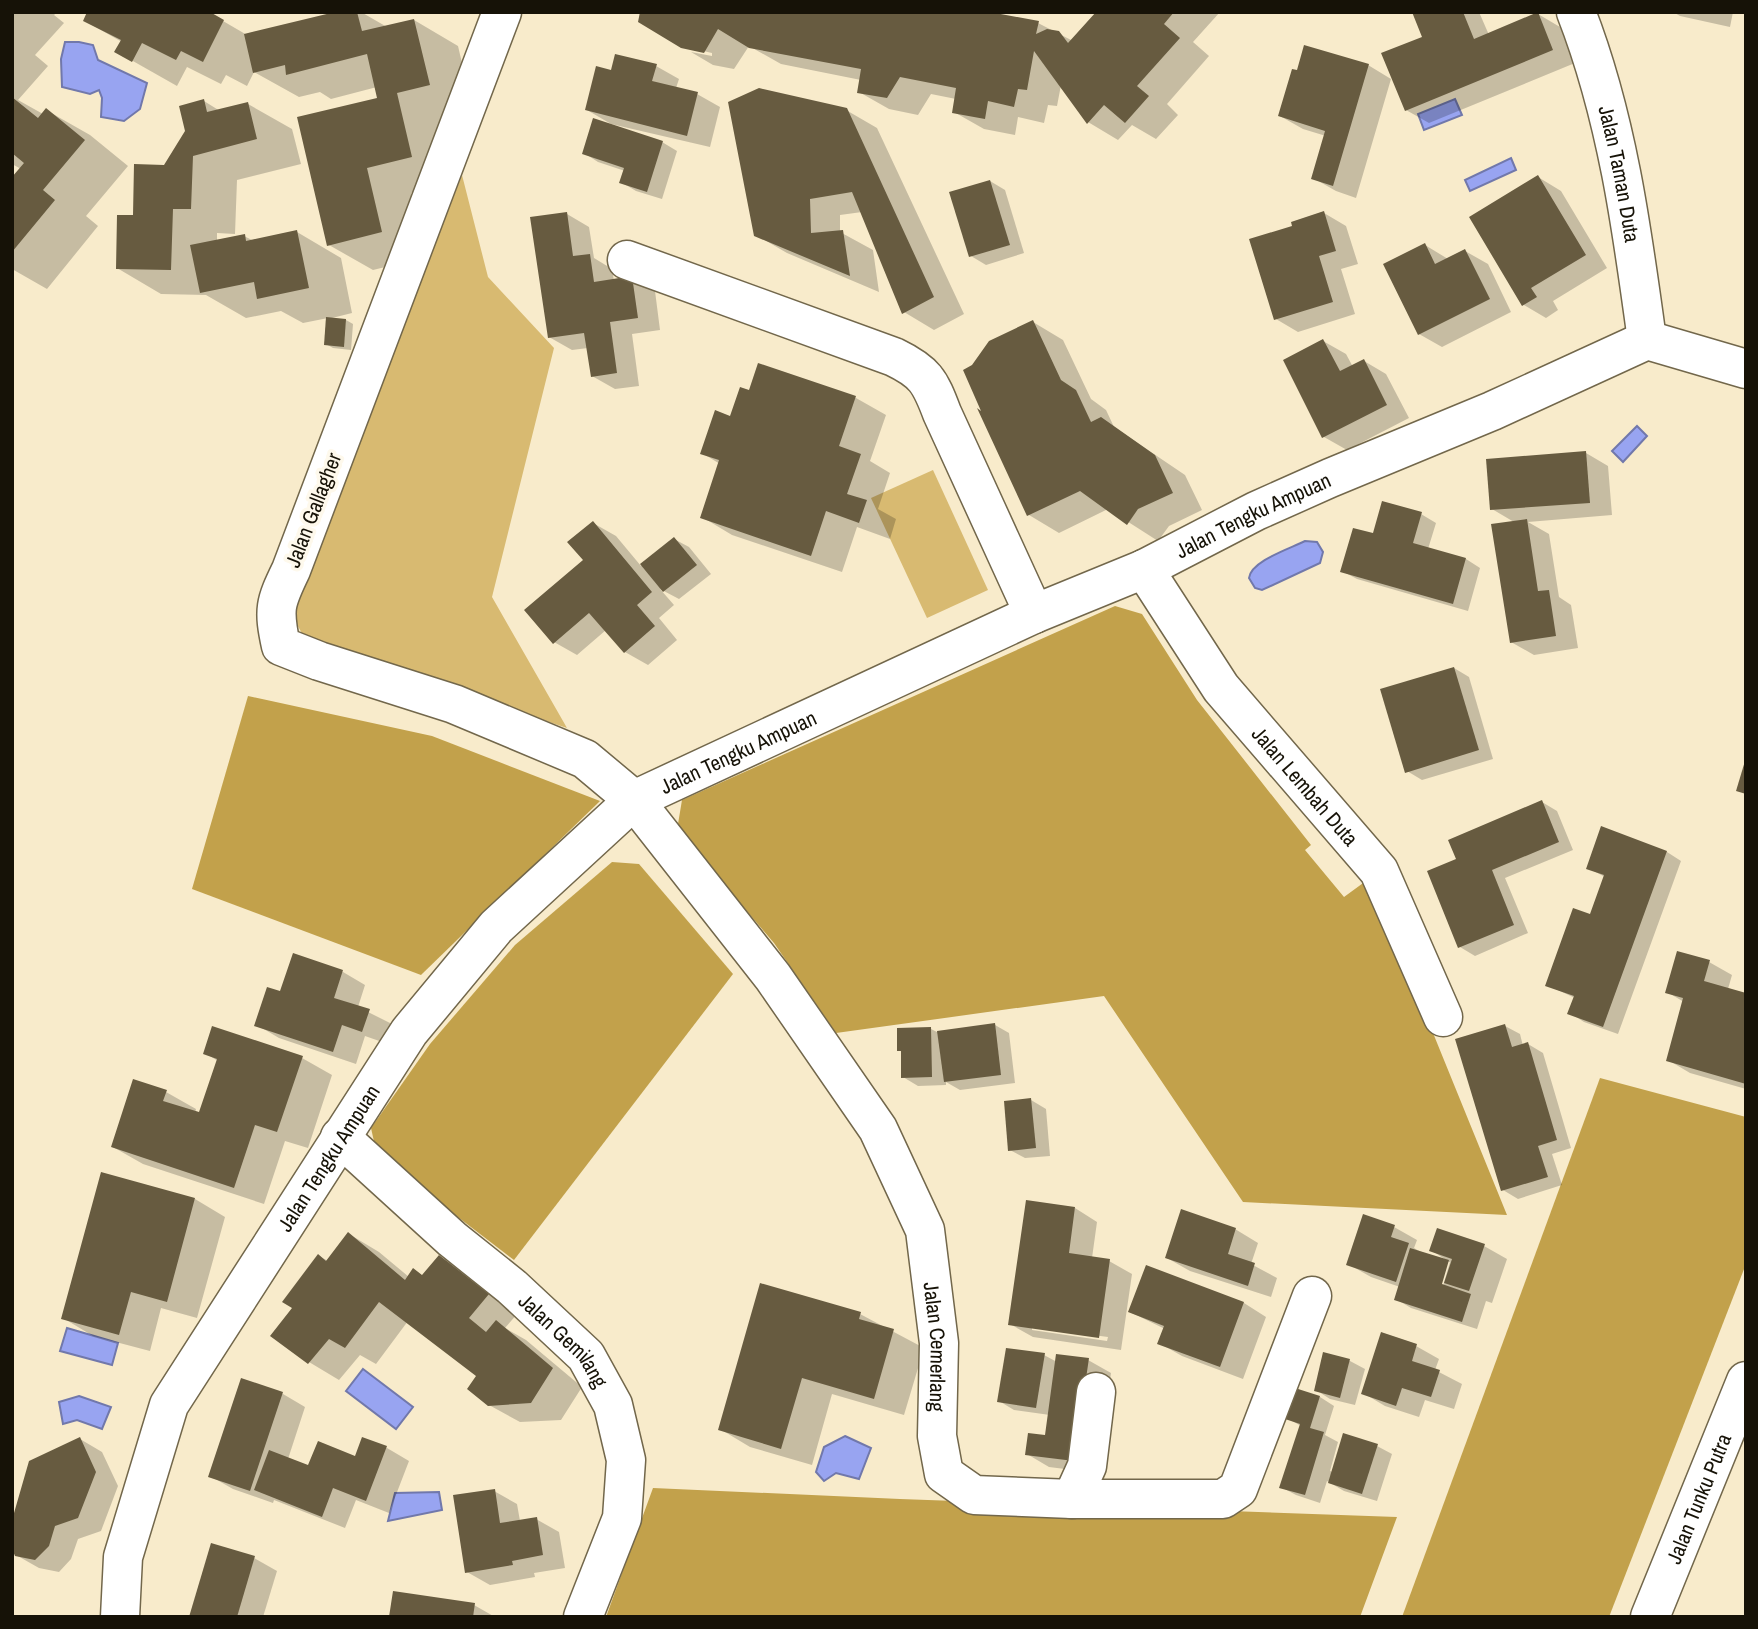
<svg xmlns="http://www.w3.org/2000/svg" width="1758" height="1629" viewBox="0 0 1758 1629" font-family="'Archivo Narrow',sans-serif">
  <rect width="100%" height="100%" fill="#f8ebcb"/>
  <!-- green -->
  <g fill="#d8ba71">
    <polygon points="462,175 488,277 554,348 492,597 567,728 306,641 292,615"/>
    <polygon points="933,470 988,590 927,618 871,498"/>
  </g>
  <!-- forest -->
  <g fill="#c2a14b">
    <polygon points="1115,606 1142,614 1197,700 1311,845 1305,850 1344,897 1370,878 1507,1215 1243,1202 1104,996 836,1033 774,943 677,830 682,800"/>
    <polygon points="248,696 432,736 600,801 421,975 192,889"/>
    <polygon points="612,862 639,864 733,974 514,1260 377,1155 371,1128 430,1044 515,945"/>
    <polygon points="1600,1078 1746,1117 1746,1264 1609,1617 1402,1617"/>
    <polygon points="653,1488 900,1499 1397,1517 1360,1617 606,1617"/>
  </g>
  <!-- water -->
  <g fill="#98a4f1" stroke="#7178ab" stroke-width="2">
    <polygon points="65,42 79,42 93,45 98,60 147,83 140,109 124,121 101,117 102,98 99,90 90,94 62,87 61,59"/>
    <polygon points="1455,99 1462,115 1424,130 1418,114"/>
    <polygon points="1511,158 1516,170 1470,191 1465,180"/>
    <polygon points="1637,426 1647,436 1623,462 1612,451"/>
    <path d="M 1305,541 L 1317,542 L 1323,552 L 1320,563 L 1262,590 L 1255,588 L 1249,578 C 1251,561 1289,549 1305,541 Z"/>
    <polygon points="67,1328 118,1343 112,1365 60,1351"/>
    <polygon points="363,1369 413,1407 396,1429 346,1391"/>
    <polygon points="79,1396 111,1407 102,1429 77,1420 63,1424 59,1402"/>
    <polygon points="845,1436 871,1448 859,1479 836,1473 824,1481 816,1472 824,1447"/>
    <polygon points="439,1492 442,1510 388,1521 395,1493"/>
  </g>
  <!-- shadow -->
  <g fill="#0003" fill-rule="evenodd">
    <polygon points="12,12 57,12 54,15 64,23 35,55 48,66 18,100 43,114 46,110 90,135 128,166 86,216 98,226 47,289 12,269 12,180 21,169 12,164"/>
    <polygon points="343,12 361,12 387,27 414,20 458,46 473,110 440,118 455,182 411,193 426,257 373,270 329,245 379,99 377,87 331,99 320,92 299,97 254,72 247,86 226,75 221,84 187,67 177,86 117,52 122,42 85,21 223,21 247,35"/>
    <polygon points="1098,12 1220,12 1193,42 1209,56 1167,104 1178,115 1156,139 1132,125 1118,140 1088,122 1061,85 1057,106 1048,105 1044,123 1018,117 1015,135 984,129 954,112 956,99 931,94 918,115 889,109 859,92 861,80 781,64 749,46 734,69 713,65 691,52 712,56 712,53 682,46 640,21 1038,23 1073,41"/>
    <polygon points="1417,12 1479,12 1489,35 1538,14 1560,27 1575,63 1429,123 1406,110 1424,38"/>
    <polygon points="1673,12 1733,12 1730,27 1680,16"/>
    <polygon points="1368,65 1391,79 1356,198 1336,191 1313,178 1326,136 1303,129 1280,116"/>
    <polygon points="656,66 679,79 676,88 697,94 720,107 710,147 611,124 587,110 613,72"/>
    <polygon points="204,101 220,111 248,104 292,129 301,164 237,180 235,234 217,233 217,242 244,236 254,241 297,232 341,258 352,313 328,319 346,320 353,324 351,350 333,348 326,344 328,318 303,323 281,311 246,318 206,295 161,294 117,268 135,217"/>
    <polygon points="846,110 877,128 964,314 934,330 904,312 862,212 840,215 840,232 873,250 879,292 787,253 756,235"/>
    <polygon points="662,142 677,151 662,199 636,191 621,182 625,171 598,162 584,153"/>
    <polygon points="1538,177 1561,191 1607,268 1553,301 1558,310 1546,318 1524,305"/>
    <polygon points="990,181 1005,190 1024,253 986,265 971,256"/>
    <polygon points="1324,213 1346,226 1358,264 1341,269 1355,314 1298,332 1276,319 1294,227"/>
    <polygon points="567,214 589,227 594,258 612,269 614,281 632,278 655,291 660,330 632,334 639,386 615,389 592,376 588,348 572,350 549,337"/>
    <polygon points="1425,245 1448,259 1465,251 1488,264 1511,312 1442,347 1419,334"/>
    <polygon points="1033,322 1063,340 1091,399 1106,410 1114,427 1185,475 1202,510 1169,526 1158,541 1108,509 1059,533 1029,515"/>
    <polygon points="1323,341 1346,354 1353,367 1364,361 1386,374 1409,418 1347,450 1324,437"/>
    <polygon points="759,365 856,398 886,415 870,461 890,473 878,509 896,519 890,539 857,527 842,572 732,535 702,517 720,464 702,453 750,392"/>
    <polygon points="1586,453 1608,466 1612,515 1528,522 1549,534 1559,597 1571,605 1578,648 1534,655 1511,642 1514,522 1492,509"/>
    <polygon points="1421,514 1436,523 1428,549 1466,559 1480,568 1468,611 1357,579 1342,571 1374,536"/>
    <polygon points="593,523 616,536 641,566 674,539 689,547 711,574 679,599 660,589 674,605 659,618 677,640 648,665 625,652 606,630 577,655 554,642 585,561"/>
    <polygon points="1454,668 1469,677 1493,759 1422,780 1407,771"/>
    <polygon points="1542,802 1557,811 1573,850 1505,878 1528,933 1475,956 1460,947 1458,860"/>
    <polygon points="1602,829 1667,852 1681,861 1618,1034 1584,1022 1570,1013 1575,998 1547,985 1591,916 1605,877 1588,868"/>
    <polygon points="294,955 343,972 365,985 358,1007 392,1024 385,1043 365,1036 356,1064 279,1038 257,1025 281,994"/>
    <polygon points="1709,962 1732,975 1728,989 1746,994 1746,1089 1690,1073 1668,1060 1684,1002 1667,992"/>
    <polygon points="995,1025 1009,1033 1015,1083 960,1090 946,1082 946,1085 918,1086 903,1077 902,1052 899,1050 931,1029 937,1032"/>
    <polygon points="1505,1026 1520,1034 1523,1046 1528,1044 1543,1053 1571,1148 1552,1154 1562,1185 1518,1199 1503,1190"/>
    <polygon points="205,1053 302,1058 332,1075 308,1148 285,1141 264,1204 143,1164 113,1147 166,1092 196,1109 195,1113 201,1115 218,1061"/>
    <polygon points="1031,1100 1046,1109 1050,1156 1025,1158 1010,1150"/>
    <polygon points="195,1199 225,1217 197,1318 161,1308 150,1351 93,1336 63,1318"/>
    <path d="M 1075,1208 L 1097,1222 L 1092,1258 L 1109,1261 L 1132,1274 L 1121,1350 L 1033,1337 L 1010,1324 ZM 1032,1327 L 1108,1337 L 1107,1341 L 1032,1330 Z"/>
    <path d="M 1394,1227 L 1417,1240 L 1414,1248 L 1426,1255 L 1449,1262 L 1431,1250 L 1484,1246 L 1507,1259 L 1492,1303 L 1486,1301 L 1477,1329 L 1411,1308 L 1396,1299 L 1400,1287 L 1371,1277 L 1348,1264 ZM 1447,1262 L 1450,1262 L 1441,1293 L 1437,1292 Z"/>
    <polygon points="1235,1229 1258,1243 1251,1264 1277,1278 1271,1297 1190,1271 1167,1258"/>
    <polygon points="349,1234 379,1252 409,1277 424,1276 439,1257 470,1274 518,1313 505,1328 526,1340 582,1387 561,1420 520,1422 489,1405 478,1375 408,1321 376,1364 360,1355 339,1380 309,1362 294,1308 319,1256 328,1261"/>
    <polygon points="1147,1267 1244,1303 1266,1317 1243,1379 1182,1356 1159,1343 1165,1329 1130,1312"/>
    <polygon points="860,1314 924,1348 904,1415 832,1394 812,1465 750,1447 720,1429"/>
    <polygon points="1416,1346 1439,1359 1435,1370 1462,1384 1454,1409 1425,1400 1419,1417 1385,1406 1363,1393"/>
    <polygon points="1325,1354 1350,1361 1365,1369 1355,1405 1330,1399 1316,1390"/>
    <polygon points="1044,1355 1057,1362 1088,1360 1111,1373 1097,1473 1049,1467 1027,1454 1047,1437 1050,1415 1014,1410 999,1401"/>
    <polygon points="242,1380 283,1394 305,1407 288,1459 309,1467 356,1458 363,1439 387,1448 409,1461 389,1513 356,1500 345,1528 274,1500 273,1503 233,1489 210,1476"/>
    <polygon points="1320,1397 1334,1406 1325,1435 1338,1442 1330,1471 1333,1472 1377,1446 1392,1454 1377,1501 1344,1491 1327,1481 1320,1503 1296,1495 1281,1487 1301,1426 1287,1418"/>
    <polygon points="80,1439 102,1452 118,1486 101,1531 78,1539 71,1559 59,1572 39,1568 16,1555"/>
    <polygon points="494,1491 517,1504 520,1521 536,1519 559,1532 565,1568 534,1573 535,1577 490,1585 467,1572"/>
    <polygon points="254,1558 277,1571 263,1617 190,1617"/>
    <polygon points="474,1605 495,1617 391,1617"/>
  </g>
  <!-- building -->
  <g fill="#675b40">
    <polygon points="87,12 210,12 224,20 203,62 181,51 176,60 142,43 132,62 114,52 121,40 83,21"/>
    <polygon points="335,12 357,12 362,31 414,19 430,85 397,93 412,157 367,168 382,232 327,246 297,117 377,98 367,54 286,75 285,65 253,73 244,34"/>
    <polygon points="640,12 990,12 1039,21 1036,34 1047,29 1059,31 1068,43 1096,12 1174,12 1164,24 1180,38 1137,86 1149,96 1125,123 1104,105 1087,124 1034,51 1027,90 1018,89 1014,107 988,101 985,119 952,113 956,88 900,77 887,98 857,93 861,69 749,48 718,29 704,53 681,48 638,22"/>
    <polygon points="1412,12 1463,12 1474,39 1538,12 1553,50 1405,111 1381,53 1422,37"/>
    <polygon points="1304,45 1369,64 1333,186 1311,179 1325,131 1278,116 1292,69 1297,70"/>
    <polygon points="615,54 657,64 652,81 698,92 687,136 585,110 596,66 611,70"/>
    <polygon points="759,88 847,108 934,297 902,314 852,192 810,199 811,233 843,230 850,276 754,236 728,102"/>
    <polygon points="12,97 38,118 46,108 85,140 43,190 55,200 12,252 12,177 24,163 12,153"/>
    <polygon points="204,99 207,112 248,102 257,139 193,156 191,209 173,209 171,270 116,269 117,215 133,215 134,164 164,165 185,131 179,106"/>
    <polygon points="593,118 663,141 647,192 619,183 624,168 582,154"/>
    <polygon points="1538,175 1586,255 1531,288 1537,297 1522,306 1469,217"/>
    <polygon points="990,180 1010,245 969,257 949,192"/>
    <polygon points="1324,211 1336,251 1319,256 1333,302 1274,320 1249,239 1292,226 1291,222"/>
    <polygon points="567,212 573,256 590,254 594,282 632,276 638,318 610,322 617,373 591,377 584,333 548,338 530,217"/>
    <polygon points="297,230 309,288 257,299 254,282 200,293 190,245 245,234 246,241"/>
    <polygon points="1425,243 1435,264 1465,249 1490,299 1418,335 1383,264"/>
    <polygon points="326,317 346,319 344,347 324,345"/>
    <polygon points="1033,320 1061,380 1076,390 1091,422 1101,417 1155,455 1173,493 1138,509 1127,525 1080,491 1027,516 977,408 981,411 963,370 972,365 989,341"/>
    <polygon points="1323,339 1340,371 1364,359 1387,405 1322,438 1283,360"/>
    <polygon points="758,363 856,396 839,446 861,454 847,494 867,500 859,523 826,511 811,556 700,518 719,460 700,454 715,410 730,416 740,387 749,390"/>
    <polygon points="1586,451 1590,503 1490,510 1486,459"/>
    <polygon points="1382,501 1422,512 1413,543 1466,558 1453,604 1340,572 1353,528 1373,533"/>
    <polygon points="1527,519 1538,591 1549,590 1556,636 1510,643 1491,524"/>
    <polygon points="593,521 652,592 637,605 655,626 624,653 589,613 553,644 524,610 583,560 567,542"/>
    <polygon points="674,537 697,565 663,592 640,564"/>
    <polygon points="1454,667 1479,750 1405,773 1380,689"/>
    <polygon points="1745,761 1746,761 1746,794 1736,791"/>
    <polygon points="1542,800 1559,842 1492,870 1514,925 1458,948 1427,871 1456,859 1448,840"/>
    <polygon points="1601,826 1667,851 1603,1027 1567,1014 1574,996 1545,986 1573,908 1590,914 1604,875 1586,869"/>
    <polygon points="1677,951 1710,960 1704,981 1746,993 1746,1084 1666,1061 1683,998 1665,993"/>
    <polygon points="293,953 343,970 334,998 370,1009 362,1032 342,1025 333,1052 254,1026 267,987 280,991"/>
    <polygon points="995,1023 1001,1075 944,1082 937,1031"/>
    <polygon points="1505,1024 1512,1047 1528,1042 1557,1140 1538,1146 1548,1177 1501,1191 1455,1039"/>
    <polygon points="212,1026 303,1056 277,1132 255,1125 234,1188 111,1147 133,1079 167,1090 163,1101 199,1112 217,1059 203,1054"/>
    <polygon points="931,1027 932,1077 901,1078 901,1051 897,1051 897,1028"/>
    <polygon points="1031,1098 1036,1148 1008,1151 1004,1101"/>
    <polygon points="101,1172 195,1198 167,1302 131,1292 119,1335 61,1319"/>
    <polygon points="1026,1200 1075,1207 1069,1253 1110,1259 1099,1338 1008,1325"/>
    <polygon points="1181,1209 1236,1228 1228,1254 1255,1263 1248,1286 1165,1258"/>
    <polygon points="1363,1214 1395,1225 1391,1237 1409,1243 1396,1282 1346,1265"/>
    <polygon points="1437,1228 1485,1244 1469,1291 1444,1283 1452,1259 1429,1251"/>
    <polygon points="348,1232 405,1280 413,1268 422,1275 439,1255 489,1294 469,1318 486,1332 496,1320 553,1368 531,1403 488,1406 467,1389 476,1376 379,1302 345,1348 329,1339 308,1364 270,1336 292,1308 282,1302 318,1254 326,1261"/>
    <polygon points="1410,1248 1449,1260 1442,1284 1471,1294 1462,1322 1394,1300"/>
    <polygon points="1146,1265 1244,1302 1220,1367 1157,1344 1164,1326 1128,1312"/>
    <polygon points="760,1283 861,1312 859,1319 894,1329 874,1399 802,1378 781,1449 718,1430"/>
    <polygon points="1381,1332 1417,1344 1412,1361 1440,1370 1431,1397 1402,1388 1396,1406 1361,1394"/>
    <polygon points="1006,1348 1045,1353 1036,1408 997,1402"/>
    <polygon points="1323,1352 1350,1359 1340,1398 1314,1391"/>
    <polygon points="1056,1354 1089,1358 1074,1461 1025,1455 1028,1433 1045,1435"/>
    <polygon points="241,1378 283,1392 250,1491 208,1477"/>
    <polygon points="1295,1388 1320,1396 1310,1428 1324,1432 1305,1495 1279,1488 1300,1424 1285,1419"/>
    <polygon points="1343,1433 1378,1444 1362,1494 1328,1483"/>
    <polygon points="80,1437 96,1472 78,1518 55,1526 49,1546 35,1560 15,1556 12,1549 12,1520 29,1461"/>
    <polygon points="362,1437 387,1446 366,1501 333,1488 322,1517 254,1490 269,1450 308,1465 318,1441 355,1456"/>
    <polygon points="495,1489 500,1523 537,1517 543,1555 512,1561 513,1565 465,1573 453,1495"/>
    <polygon points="211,1543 255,1556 237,1617 189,1617"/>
    <polygon points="393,1591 475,1603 473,1617 389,1617"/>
  </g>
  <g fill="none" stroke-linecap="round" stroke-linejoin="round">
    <defs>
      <g id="minor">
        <path id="s1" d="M 502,12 L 291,570 C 275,603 273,609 281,646 L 319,661 L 454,704 L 585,759 L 634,800 L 773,977 L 878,1129 L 925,1230 L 939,1343 L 937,1436 L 944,1474 L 974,1495 L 1072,1499 L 1223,1499 L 1238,1489 L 1312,1296"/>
        <path id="s2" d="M 1576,12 C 1617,117 1632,229 1647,340"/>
        <path d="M 627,260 L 894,357 C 925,372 930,381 942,413 L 1034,614"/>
        <path id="s3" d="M 1144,569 L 1221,688 L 1379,871 L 1443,1017"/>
        <path id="s4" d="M 340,1137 L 452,1239 L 512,1287 L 586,1356 L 613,1405 L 626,1460 L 622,1518 L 583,1617"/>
        <polyline points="1072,1499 1087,1466 1096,1392"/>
        <path id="s5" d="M 120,1617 L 123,1557 L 169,1405 L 409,1032 L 496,927 L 634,800 L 1034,614 L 1144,569 L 1256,511 L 1330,478 L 1492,411 L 1647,340 L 1746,369"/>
        <path id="s6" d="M 1650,1617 L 1746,1381"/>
      </g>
    </defs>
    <!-- minor casing -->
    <use href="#minor" stroke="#72674b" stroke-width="41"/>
    <!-- minor -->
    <use href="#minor" stroke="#fff" stroke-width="38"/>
  </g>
  <g text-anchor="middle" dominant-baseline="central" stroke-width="7" stroke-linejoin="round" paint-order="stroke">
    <!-- street labels -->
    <g font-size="21" fill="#161207" stroke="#fef9ec">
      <text stroke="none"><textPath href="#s2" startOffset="168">Jalan Taman Duta</textPath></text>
      <text transform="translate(313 510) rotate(-69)">Jalan Gallagher</text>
      <text stroke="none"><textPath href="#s5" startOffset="1668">Jalan Tengku Ampuan</textPath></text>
      <text stroke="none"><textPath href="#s5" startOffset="1101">Jalan Tengku Ampuan</textPath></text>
      <text stroke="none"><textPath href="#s3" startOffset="271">Jalan Lembah Duta</textPath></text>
      <text stroke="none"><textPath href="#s5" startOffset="513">Jalan Tengku Ampuan</textPath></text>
      <text stroke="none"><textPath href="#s4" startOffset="303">Jalan Gemilang</textPath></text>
      <text stroke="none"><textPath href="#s1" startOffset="1703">Jalan Cemerlang</textPath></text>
      <text stroke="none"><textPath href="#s6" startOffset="128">Jalan Tunku Putra</textPath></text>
    </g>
  </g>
  <!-- border -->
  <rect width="1758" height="1629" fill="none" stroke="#161207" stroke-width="28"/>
</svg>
